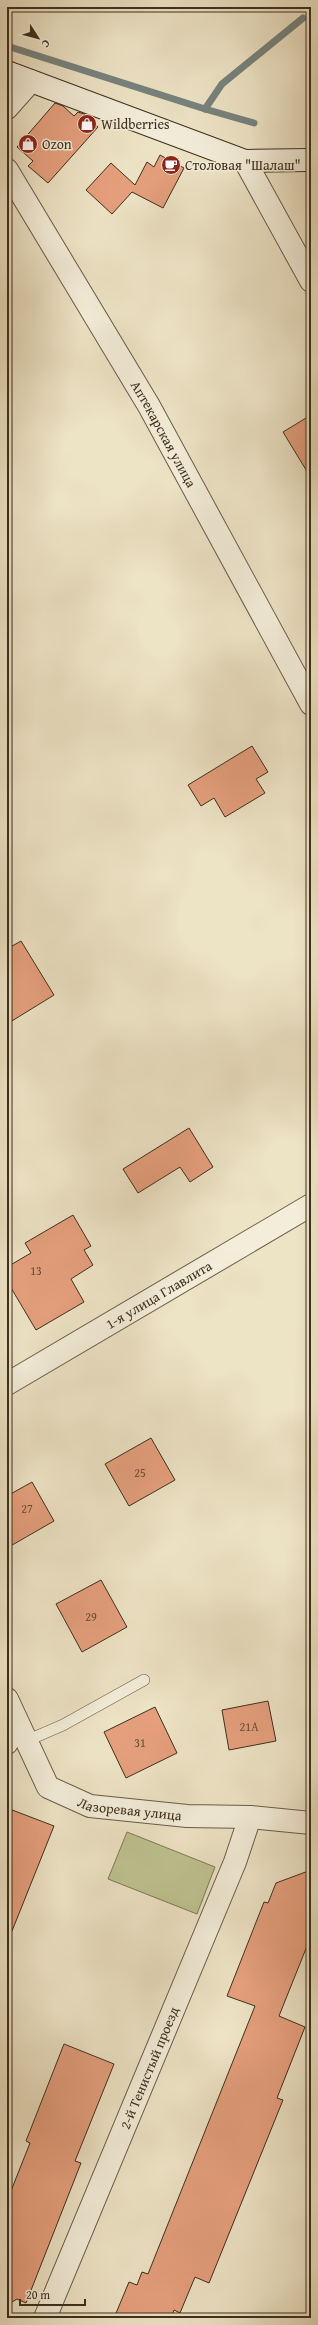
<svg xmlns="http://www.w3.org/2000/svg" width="318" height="2325" viewBox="0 0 318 2325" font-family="'Gentium Book Plus',serif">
  <rect width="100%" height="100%" fill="#ede3c5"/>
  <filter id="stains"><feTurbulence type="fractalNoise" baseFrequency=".005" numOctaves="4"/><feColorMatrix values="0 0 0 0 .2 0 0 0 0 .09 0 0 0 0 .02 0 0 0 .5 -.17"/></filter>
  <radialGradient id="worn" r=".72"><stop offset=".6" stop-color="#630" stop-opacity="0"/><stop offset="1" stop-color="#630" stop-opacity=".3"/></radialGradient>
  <!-- park -->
  <polygon fill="#bec290" stroke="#7e7857" points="127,1832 215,1867 197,1914 108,1879"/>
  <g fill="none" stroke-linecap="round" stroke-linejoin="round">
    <!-- stream -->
    <g stroke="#77837e" stroke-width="7">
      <polyline points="7,46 205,109 254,123"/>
      <polyline points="205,109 222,84 303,18"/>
    </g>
  </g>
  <!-- building -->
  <g fill="#e59f7d" stroke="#3d2f1e">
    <polygon points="55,103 63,106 74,116 78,112 84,114 98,127 48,183 28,166 33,161 17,147"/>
    <polygon points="160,155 184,168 163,208 132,192 112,214 86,190 111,163 135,185 147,162 154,167"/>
    <polygon points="311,415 311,478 283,432"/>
    <polygon points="252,746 268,772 256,779 265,793 225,817 214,798 201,806 188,785"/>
    <polygon points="21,941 54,995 7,1024 7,949"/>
    <polygon points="189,1128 213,1167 190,1182 180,1167 138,1193 123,1169"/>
    <polygon points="73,1215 91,1246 84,1250 93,1265 71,1279 84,1302 36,1330 7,1281 7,1267 31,1253 25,1243"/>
    <polygon points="151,1438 175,1480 129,1506 105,1464"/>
    <polygon points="32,1482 54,1521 7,1548 7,1496"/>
    <polygon points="101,1580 127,1627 82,1652 56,1604"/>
    <polygon points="268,1701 276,1741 229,1750 222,1710"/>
    <polygon points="155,1707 177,1753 126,1778 104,1732"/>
    <polygon points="7,1808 54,1826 8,1941 7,1940"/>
    <polygon points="311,1870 311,1936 279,2016 305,2027 277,2098 283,2100 209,2283 195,2277 180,2313 174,2310 171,2318 114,2318 129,2282 137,2285 142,2272 148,2274 255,2006 227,1996 264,1902 268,1903 276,1883"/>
    <polygon points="64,2044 114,2064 75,2161 81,2163 26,2303 17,2299 7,2305 7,2201 30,2143 26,2141"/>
  </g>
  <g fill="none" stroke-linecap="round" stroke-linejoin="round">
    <defs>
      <polyline id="lane" points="26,1741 63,1725 144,1680"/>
      <g id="street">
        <polyline points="7,108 31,81"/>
        <polyline points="245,161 311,281"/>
        <path id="s1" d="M 7,170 L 149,406 L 311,704"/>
        <path id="s2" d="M 7,1384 L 311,1205"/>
        <path id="s3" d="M 7,1699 L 48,1787 L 90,1806 L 187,1816 L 250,1817 L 311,1823"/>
        <polyline points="7,1743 16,1720"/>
        <path id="s4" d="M 45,2318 L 235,1862 L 250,1817"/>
      </g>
      <polyline id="secondary" points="7,72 245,161 311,160"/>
    </defs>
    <!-- lane casing -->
    <use href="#lane" stroke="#695c48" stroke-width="12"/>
    <!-- street casing -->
    <use href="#street" stroke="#695c48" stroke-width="24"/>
    <!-- secondary casing -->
    <use href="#secondary" stroke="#3d2f1e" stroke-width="24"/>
    <!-- lane -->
    <use href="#lane" stroke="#f3edd9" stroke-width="11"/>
    <!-- street -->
    <use href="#street" stroke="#f3edd9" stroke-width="22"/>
    <!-- secondary -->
    <use href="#secondary" stroke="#f3edd9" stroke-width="22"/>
  </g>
  <!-- icons -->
  <defs>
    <symbol id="shop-disc" viewBox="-11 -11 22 22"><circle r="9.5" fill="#8f2418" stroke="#f3edd9"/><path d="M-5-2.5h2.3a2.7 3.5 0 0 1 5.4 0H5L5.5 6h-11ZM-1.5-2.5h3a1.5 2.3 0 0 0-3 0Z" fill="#fff"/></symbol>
    <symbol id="cafe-disc" viewBox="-11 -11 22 22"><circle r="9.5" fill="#8f2418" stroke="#f3edd9"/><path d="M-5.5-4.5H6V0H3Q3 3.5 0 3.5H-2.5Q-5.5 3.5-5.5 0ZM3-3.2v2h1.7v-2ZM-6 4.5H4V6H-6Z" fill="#fff"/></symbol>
  </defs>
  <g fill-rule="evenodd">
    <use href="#shop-disc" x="76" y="113" width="22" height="22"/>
    <use href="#shop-disc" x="17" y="133" width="22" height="22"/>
    <use href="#cafe-disc" x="160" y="154" width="22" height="22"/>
  </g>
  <g text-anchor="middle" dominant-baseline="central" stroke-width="3" stroke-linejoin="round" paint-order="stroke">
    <!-- number labels -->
    <g font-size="12" fill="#674b36">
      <text x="36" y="1270">13</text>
      <text x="140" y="1472">25</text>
      <text x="27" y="1508">27</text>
      <text x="91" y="1616">29</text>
      <text x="249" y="1726">21А</text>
      <text x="140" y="1742">31</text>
    </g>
    <!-- poi labels -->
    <g font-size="14" fill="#3d2f1e" stroke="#f3edd9" text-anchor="start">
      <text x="101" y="124">Wildberries</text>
      <text x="42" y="144">Ozon</text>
      <text x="185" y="165">Столовая "Шалаш"</text>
    </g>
    <!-- street labels -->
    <g font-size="14" fill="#3d2f1e" stroke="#f3edd9">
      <text stroke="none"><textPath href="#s1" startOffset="307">Аптекарская улица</textPath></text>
      <text stroke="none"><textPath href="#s2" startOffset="176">1-я улица Главлита</textPath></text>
      <text stroke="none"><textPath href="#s3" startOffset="183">Лазоревая улица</textPath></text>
      <text stroke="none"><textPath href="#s4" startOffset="271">2-й Тенистый проезд</textPath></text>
    </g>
  </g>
  <!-- margin -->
  <rect width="318" height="2325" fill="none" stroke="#ede3c5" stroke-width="24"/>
  <rect x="8" y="8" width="302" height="2309" fill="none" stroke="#3d2f1e" stroke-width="2"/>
  <rect x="12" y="12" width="294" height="2301" fill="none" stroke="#3d2f1e"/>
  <!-- north arrow -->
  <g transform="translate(38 38) rotate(126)" stroke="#f3edd9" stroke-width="3" paint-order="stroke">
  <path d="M0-3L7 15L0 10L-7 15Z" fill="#3d2f1e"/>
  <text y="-6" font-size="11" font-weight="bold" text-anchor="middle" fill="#3d2f1e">С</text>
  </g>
  <!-- scale -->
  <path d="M20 2299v6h65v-6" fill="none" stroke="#3d2f1e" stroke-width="2"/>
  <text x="26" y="2299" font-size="12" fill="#3d2f1e" stroke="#f3edd9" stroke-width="3" paint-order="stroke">20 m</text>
  <rect width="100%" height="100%" filter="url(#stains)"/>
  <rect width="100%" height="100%" fill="url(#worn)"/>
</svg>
